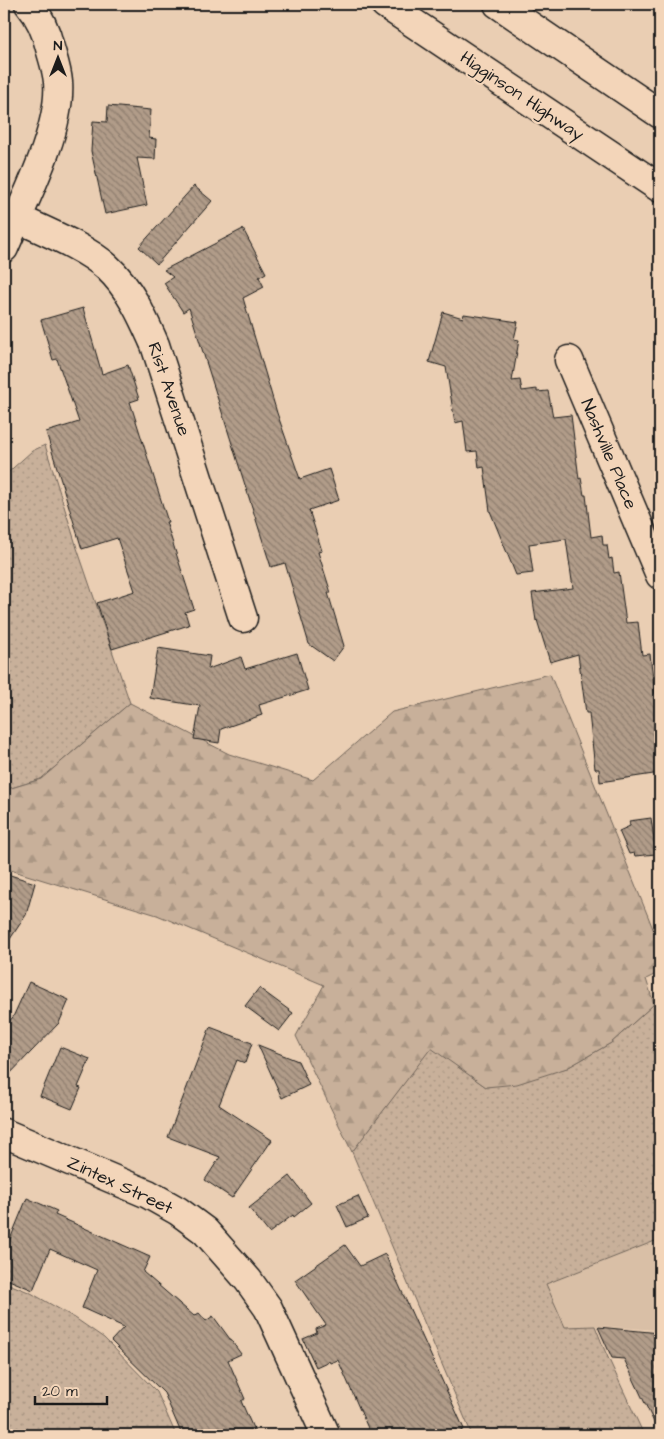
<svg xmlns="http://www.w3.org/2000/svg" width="664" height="1439" viewBox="0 0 664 1439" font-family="'Architects Daughter',sans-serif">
  <defs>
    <pattern id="grass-dots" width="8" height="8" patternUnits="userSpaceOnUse" patternTransform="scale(1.25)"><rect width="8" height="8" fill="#c8b09a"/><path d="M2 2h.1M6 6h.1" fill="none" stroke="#ab9784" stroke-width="1.8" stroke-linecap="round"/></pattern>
    <pattern id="forest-firs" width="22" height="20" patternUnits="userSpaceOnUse" patternTransform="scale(1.25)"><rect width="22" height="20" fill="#c8b09a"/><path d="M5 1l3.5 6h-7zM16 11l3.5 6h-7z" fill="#ab9784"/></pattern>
    <pattern id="building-back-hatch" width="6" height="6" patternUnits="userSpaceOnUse" patternTransform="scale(1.25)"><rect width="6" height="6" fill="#b19c89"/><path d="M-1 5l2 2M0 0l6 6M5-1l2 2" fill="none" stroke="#8f7e6f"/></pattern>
  </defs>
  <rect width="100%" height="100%" fill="#eaceb3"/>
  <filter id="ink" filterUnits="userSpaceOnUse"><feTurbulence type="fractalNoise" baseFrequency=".02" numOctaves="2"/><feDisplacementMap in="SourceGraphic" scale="10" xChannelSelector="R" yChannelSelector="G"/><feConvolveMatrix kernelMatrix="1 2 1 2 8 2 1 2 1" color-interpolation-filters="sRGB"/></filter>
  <g filter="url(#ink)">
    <!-- built -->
    <polygon fill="#d9bfa6" points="660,1239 660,1330 595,1326 565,1327 546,1284"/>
    <!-- grass -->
    <g fill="url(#grass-dots)" stroke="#72665b">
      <polygon points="45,445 77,548 130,703 41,779 8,789 4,793 4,476 32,451"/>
      <polygon points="660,1002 660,1239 546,1284 565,1327 595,1326 605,1351 644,1435 472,1435 352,1152 431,1047 486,1087 567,1068 611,1043 654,1004"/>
      <polygon points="4,1282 31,1293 75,1318 104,1338 157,1392 176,1435 4,1435"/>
    </g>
    <!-- forest -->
    <polygon fill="url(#forest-firs)" stroke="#72665b" points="550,674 660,946 660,972 646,979 654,1004 611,1043 567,1068 517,1084 486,1087 431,1048 352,1152 296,1036 324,985 157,915 4,868 4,793 8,789 41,779 130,703 229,754 313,780 392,712"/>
    <!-- building -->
    <g fill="url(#building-back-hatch)" stroke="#1c1c1c">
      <polygon points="108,106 151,110 149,138 156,139 155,159 137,158 147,205 105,214 91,151 93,121 107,122"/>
      <polygon points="194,186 212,201 157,264 139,247"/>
      <polygon points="243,229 266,273 259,277 264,287 243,298 277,413 300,479 329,469 339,500 309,510 322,551 318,552 331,593 328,593 344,646 333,661 309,644 285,563 271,567 189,308 183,312 164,283 173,277 164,270"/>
      <polygon points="83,308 102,374 128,365 139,399 130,402 168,522 166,522 194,609 185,612 189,625 112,649 97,603 135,591 117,538 82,549 46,432 79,422 57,359 53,360 41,320"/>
      <polygon points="443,312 463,318 464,314 518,322 514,339 519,340 512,381 520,380 522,391 537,389 537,392 548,391 553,417 571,415 579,479 581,478 584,495 586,495 591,537 602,535 603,545 607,545 609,559 612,558 614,573 619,572 626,623 638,622 642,655 650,654 655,694 660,693 660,773 600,782 599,769 595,769 589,713 586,713 578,654 550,662 537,620 536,621 532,593 573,588 566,539 529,544 533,573 516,575 490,511 484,467 479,468 477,451 467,452 463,421 455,423 446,367 429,362"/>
      <polygon points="158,648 210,656 208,669 241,657 245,669 297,653 308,690 259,705 262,715 221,729 219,743 194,739 200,706 150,698"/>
      <polygon points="651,818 656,854 635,856 634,853 629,854 619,831 630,826 629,821"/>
      <polygon points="4,873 35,883 26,915 4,948"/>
      <polygon points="29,982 69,1000 59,1023 4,1080 4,1027 13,1017"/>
      <polygon points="259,988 293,1013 279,1031 245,1006"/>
      <polygon points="210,1027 252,1043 245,1063 237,1060 219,1105 272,1140 232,1198 205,1180 220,1157 168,1137"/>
      <polygon points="258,1045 298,1061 309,1085 282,1098"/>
      <polygon points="60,1047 90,1059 78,1087 81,1088 72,1109 40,1096"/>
      <polygon points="290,1176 311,1203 294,1217 293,1215 269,1233 249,1208"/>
      <polygon points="358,1196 368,1218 347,1227 337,1205"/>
      <polygon points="27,1198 57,1211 55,1215 150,1257 143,1272 194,1316 199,1313 206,1321 213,1316 241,1354 228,1360 245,1399 241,1401 256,1435 182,1435 164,1393 111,1341 124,1327 82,1308 97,1270 50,1249 33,1290 4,1278 4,1254"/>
      <polygon points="345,1245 360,1266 385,1254 464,1429 454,1435 371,1435 338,1360 330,1363 329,1361 316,1367 303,1339 317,1333 316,1329 326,1325 295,1280"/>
      <polygon points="598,1327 660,1333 660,1435 624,1359 612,1358"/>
    </g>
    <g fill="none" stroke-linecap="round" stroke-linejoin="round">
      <defs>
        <g id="minor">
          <path d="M 17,218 C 44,231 85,247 107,267 C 130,288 143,318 155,345 L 243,618"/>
          <path d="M 4,248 C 23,203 62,130 58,82 C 57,70 53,59 50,48 C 46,31 40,17 29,4"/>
          <polyline points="569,360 660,575"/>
          <polyline points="4,1133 148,1194 178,1211 205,1231 248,1280 268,1308 326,1435"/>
        </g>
        <g id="highway">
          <polyline points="385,4 660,188"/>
          <polyline points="498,4 660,114"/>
        </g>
      </defs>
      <!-- minor casing -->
      <use href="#minor" stroke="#1c1c1c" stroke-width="31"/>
      <!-- highway casing -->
      <use href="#highway" stroke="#1c1c1c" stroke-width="31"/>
      <!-- minor -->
      <use href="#minor" stroke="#f3d5b9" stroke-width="28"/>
      <!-- highway -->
      <use href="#highway" stroke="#f3d5b9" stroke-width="28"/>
    </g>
  </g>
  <g text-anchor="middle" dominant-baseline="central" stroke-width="4.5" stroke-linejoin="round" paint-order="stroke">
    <!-- street labels -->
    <g font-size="18" fill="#1c1c1c" stroke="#f3d5b9">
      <text transform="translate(522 96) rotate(34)">Higginson Highway</text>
      <text transform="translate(169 389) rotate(71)">Rist Avenue</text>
      <text transform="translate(609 454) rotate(67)">Nashville Place</text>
      <text transform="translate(120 1185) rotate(25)">Zintex Street</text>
    </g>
  </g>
  <!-- margin -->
  <rect width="664" height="1439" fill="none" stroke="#f3d5b9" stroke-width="20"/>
  <rect x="10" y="10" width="644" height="1419" fill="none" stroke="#1c1c1c" stroke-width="2" filter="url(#ink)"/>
  <!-- north arrow -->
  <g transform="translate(58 58)" stroke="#f3d5b9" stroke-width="4" paint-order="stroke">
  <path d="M0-4L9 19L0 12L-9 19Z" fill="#1c1c1c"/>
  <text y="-8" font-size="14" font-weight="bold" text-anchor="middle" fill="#1c1c1c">N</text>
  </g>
  <!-- scale -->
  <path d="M35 1396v8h72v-8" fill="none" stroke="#1c1c1c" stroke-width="2.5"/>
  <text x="42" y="1396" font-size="15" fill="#1c1c1c" stroke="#f3d5b9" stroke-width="4" paint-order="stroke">20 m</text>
</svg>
